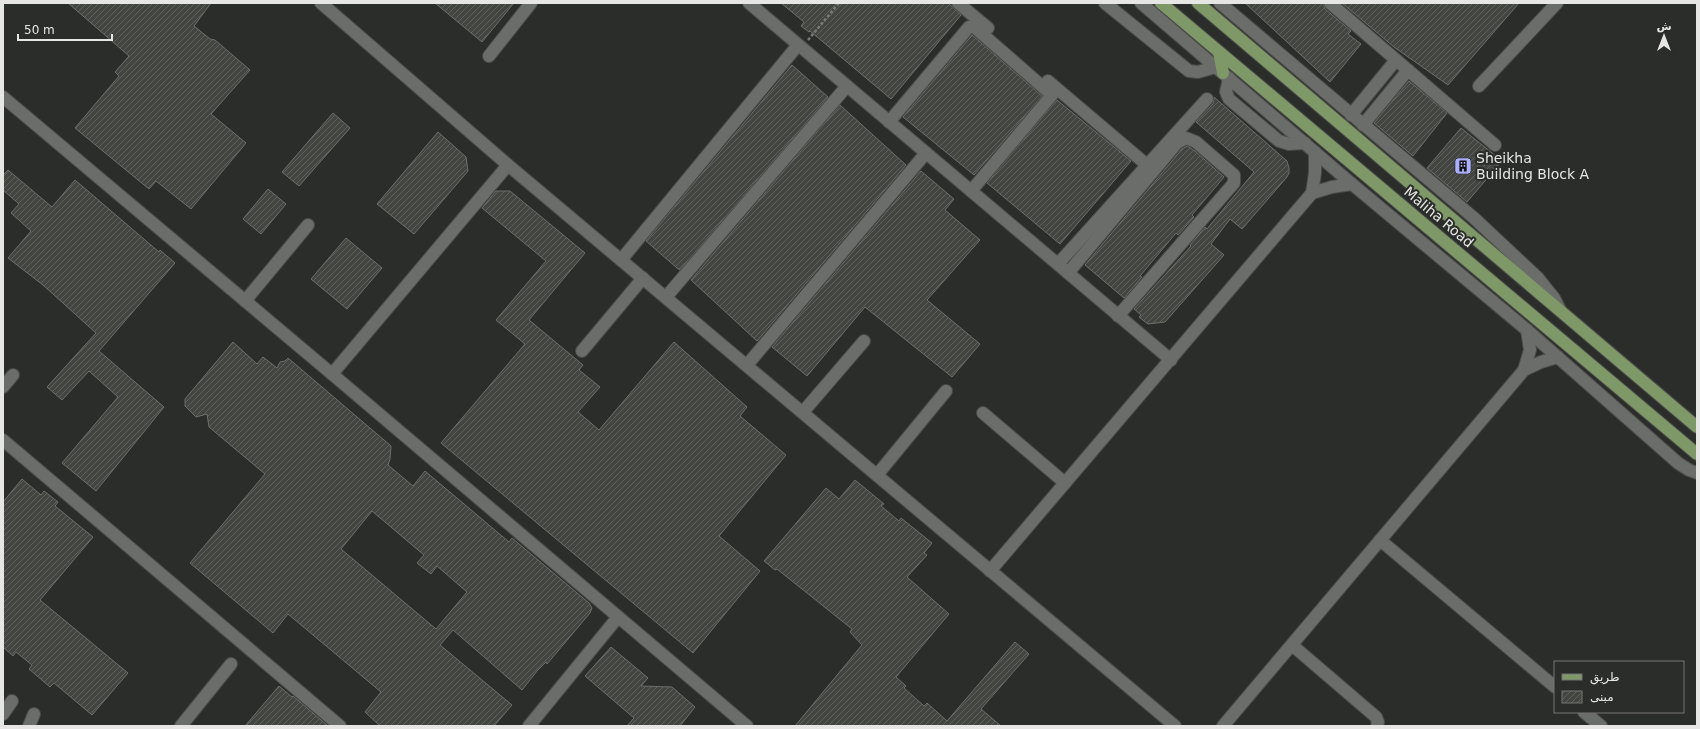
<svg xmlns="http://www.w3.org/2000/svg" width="1700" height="729" viewBox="0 0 1700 729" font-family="'DejaVu Sans','Noto Naskh Arabic',sans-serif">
  <defs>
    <pattern id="building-hatch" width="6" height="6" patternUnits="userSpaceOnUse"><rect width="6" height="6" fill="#434541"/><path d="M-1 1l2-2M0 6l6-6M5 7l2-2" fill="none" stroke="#5e605c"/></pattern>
  </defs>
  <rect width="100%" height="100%" fill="#2b2d2a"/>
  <!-- building -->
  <g fill="url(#building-hatch)" stroke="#6c6f6b" fill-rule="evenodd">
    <polygon points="68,3 211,3 194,26 210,39 215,40 250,70 211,114 246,143 191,209 156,181 149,189 75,128 119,76 115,72 129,56"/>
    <polygon points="435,3 514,3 482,42"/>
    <polygon points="781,3 948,3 961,15 891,99 810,31 809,32 801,26 804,22"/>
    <polygon points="1245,3 1323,3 1325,9 1351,31 1348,34 1361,44 1330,82"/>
    <polygon points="1342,3 1519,3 1448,85 1394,47"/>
    <polygon points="972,35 1042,96 974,175 903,117"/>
    <polygon points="792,65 828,97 680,270 677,268 646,241"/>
    <polygon points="1409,81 1447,113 1413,156 1374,123"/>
    <polygon points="1214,97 1287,161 1289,168 1289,173 1287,177 1242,229 1230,219 1211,244 1224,255 1165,322 1148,324 1139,317 1141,315 1134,309 1191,246 1190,245 1205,227 1207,229 1211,224 1254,172 1196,122 1213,104"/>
    <polygon points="1057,100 1131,161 1060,244 987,183"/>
    <polygon points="840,105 906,165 757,341 691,280"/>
    <polygon points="333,113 350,128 299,186 282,172"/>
    <polygon points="1461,128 1502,161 1467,202 1427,168"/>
    <polygon points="438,132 466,157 468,171 414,234 377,204"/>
    <polygon points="1187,146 1195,151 1224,177 1192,215 1194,217 1178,235 1176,233 1140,276 1142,277 1124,298 1085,265 1182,149"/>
    <polygon points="8,170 52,207 75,180 159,252 160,250 175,263 99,351 164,407 96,491 62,463 118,397 89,371 62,400 47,387 96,333 43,285 8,258 31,231 11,213 19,204 3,190 3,175"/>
    <polygon points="921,171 954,199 945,210 980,240 927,300 980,344 952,377 865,307 807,376 772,347"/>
    <polygon points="268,189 286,204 261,234 243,219"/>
    <polygon points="496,191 510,191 585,253 529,320 583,365 579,370 600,387 578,412 599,430 674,342 747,407 740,416 786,455 719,536 760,571 693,653 441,443 525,344 496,320 546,261 482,208"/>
    <polygon points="346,238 382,268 347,309 311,279"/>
    <path d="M 233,342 L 257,364 L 263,357 L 277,368 L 280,362 L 285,361 L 288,358 L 391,446 L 390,459 L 388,465 L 413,486 L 425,471 L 509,542 L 512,538 L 589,603 L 592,608 L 590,613 L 547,664 L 546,662 L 537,671 L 522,690 L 453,630 L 440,645 L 512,705 L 494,726 L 380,726 L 365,712 L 381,692 L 288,614 L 273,633 L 190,563 L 265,474 L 209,427 L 207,414 L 196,417 L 185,406 L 185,399 ZM 372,511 L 424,555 L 417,563 L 431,574 L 437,566 L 467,592 L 436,629 L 341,549 Z"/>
    <polygon points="22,479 41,495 44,491 58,502 55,506 93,537 40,600 128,673 92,715 54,683 50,687 29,669 32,665 16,652 13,656 3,647 3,502"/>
    <polygon points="855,480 884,504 881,506 899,521 901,518 932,543 924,553 927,555 907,577 949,614 896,677 906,686 904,688 924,706 927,703 947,721 1015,642 1029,654 981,709 1001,726 795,726 862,645 850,632 852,629 777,569 775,570 764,561 826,488 839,499"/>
    <polygon points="611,647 648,678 641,686 672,687 695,707 680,726 627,726 634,718 585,676"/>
    <polygon points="279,686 292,697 293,696 328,726 245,726"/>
  </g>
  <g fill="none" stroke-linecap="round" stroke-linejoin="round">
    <defs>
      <g id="minor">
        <polyline points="321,3 508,165 1175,726"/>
        <polyline points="749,3 1171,360"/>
        <polyline points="958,3 988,28"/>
        <polyline points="1105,3 1189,71 1198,72 1216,67"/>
        <polyline points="1141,3 1352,184 1527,330 1678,463 1689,470 1697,473"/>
        <polyline points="1220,3 1474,218 1538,278 1554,298 1560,310"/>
        <polyline points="1330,3 1495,145"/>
        <polyline points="489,56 531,3"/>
        <polyline points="1229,78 1226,92 1229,99 1279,141 1289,144 1305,143"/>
        <polyline points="1048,81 1147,165"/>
        <polyline points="1479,86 1557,3"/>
        <polyline points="3,97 332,374 747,726"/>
        <polyline points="1351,115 1396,60"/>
        <polyline points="889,122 969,27 973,26 1052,95 971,191"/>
        <polyline points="1363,125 1408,70"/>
        <polyline points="1312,193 1332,187 1352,184"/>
        <polyline points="621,260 798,45"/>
        <polyline points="1058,264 1207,99"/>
        <polyline points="1068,273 1177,143 1186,138 1196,142 1234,175 1234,183 1118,316"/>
        <polyline points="666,297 847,86"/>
        <polyline points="245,301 308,225"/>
        <polyline points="582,351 643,278"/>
        <polyline points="747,365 926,153"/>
        <polyline points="1524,370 1541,362 1558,357"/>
        <polyline points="332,374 508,165"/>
        <polyline points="3,387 13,375"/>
        <polyline points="803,412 864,341"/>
        <polyline points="983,413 1065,483"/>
        <polyline points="3,440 340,726"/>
        <polyline points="877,475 946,391"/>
        <polyline points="1380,540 1555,687"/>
        <polyline points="990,571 1312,193 1315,173 1315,152"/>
        <polyline points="1292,645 1376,717 1378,722 1377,726"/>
        <polyline points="1584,712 1601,726"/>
        <polyline points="3,714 12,701"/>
        <polyline points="29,726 34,714"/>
        <polyline points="181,726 231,664"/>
        <polyline points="529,726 618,617"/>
        <polyline points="1223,726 1524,370 1530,350 1527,330"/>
      </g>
      <g id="major">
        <polyline points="1161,3 1697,454"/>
        <polyline points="1198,3 1697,427"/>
        <polyline points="1219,52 1223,73"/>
      </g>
    </defs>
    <!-- minor casing -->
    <use href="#minor" stroke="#4b4c49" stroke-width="14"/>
    <!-- major casing -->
    <use href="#major" stroke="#4b4c49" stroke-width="14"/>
    <!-- path -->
    <polyline stroke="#787a77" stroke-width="2.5" stroke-dasharray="3 2" stroke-linecap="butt" points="808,40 839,3"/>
    <!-- minor -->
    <use href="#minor" stroke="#6a6d69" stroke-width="12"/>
    <!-- major -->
    <use href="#major" stroke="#7e9868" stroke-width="12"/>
  </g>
  <!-- icons -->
  <defs>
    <symbol id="building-square" viewBox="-11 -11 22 22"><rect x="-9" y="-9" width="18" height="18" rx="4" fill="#abaffb" stroke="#2b2d2a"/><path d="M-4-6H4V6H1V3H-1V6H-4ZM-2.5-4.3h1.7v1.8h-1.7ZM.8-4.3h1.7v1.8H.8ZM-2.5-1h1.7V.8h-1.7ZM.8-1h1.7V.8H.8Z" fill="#111"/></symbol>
  </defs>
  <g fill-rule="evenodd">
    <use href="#building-square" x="1453" y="156" width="20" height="20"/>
  </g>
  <g text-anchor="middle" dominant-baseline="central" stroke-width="4" stroke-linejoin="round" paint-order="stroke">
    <!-- poi labels -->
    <g font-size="14" fill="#e6e7e5" stroke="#2b2d2a" text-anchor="start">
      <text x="1476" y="158">Sheikha<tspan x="1476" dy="16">Building Block A</tspan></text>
    </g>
    <!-- street labels -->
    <g font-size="14" fill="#e6e7e5" stroke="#2b2d2a">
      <text transform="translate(1439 217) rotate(40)">Maliha Road</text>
    </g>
  </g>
  <!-- border -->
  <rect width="1700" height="729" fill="none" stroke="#e6e7e5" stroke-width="8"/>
  <!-- legend -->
  <rect x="1554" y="661" width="130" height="52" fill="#2b2d2a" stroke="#767775"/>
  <rect x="1562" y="674" width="20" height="6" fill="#7e9868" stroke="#767775"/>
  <text x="1590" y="681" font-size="12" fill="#e6e7e5">طريق</text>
  <rect x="1562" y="691" width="20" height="12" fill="url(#building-hatch)" stroke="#767775"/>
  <text x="1590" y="701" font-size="12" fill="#e6e7e5">مبنى</text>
  <!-- north arrow -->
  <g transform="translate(1664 36)" stroke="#2b2d2a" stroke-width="3" paint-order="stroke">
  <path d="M0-3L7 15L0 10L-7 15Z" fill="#e6e7e5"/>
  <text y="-6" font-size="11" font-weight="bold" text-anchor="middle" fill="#e6e7e5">ش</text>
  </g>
  <!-- scale -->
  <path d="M18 34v6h94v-6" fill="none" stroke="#e6e7e5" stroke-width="2"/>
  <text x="24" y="34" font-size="12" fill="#e6e7e5" stroke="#2b2d2a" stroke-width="3" paint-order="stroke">50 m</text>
</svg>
